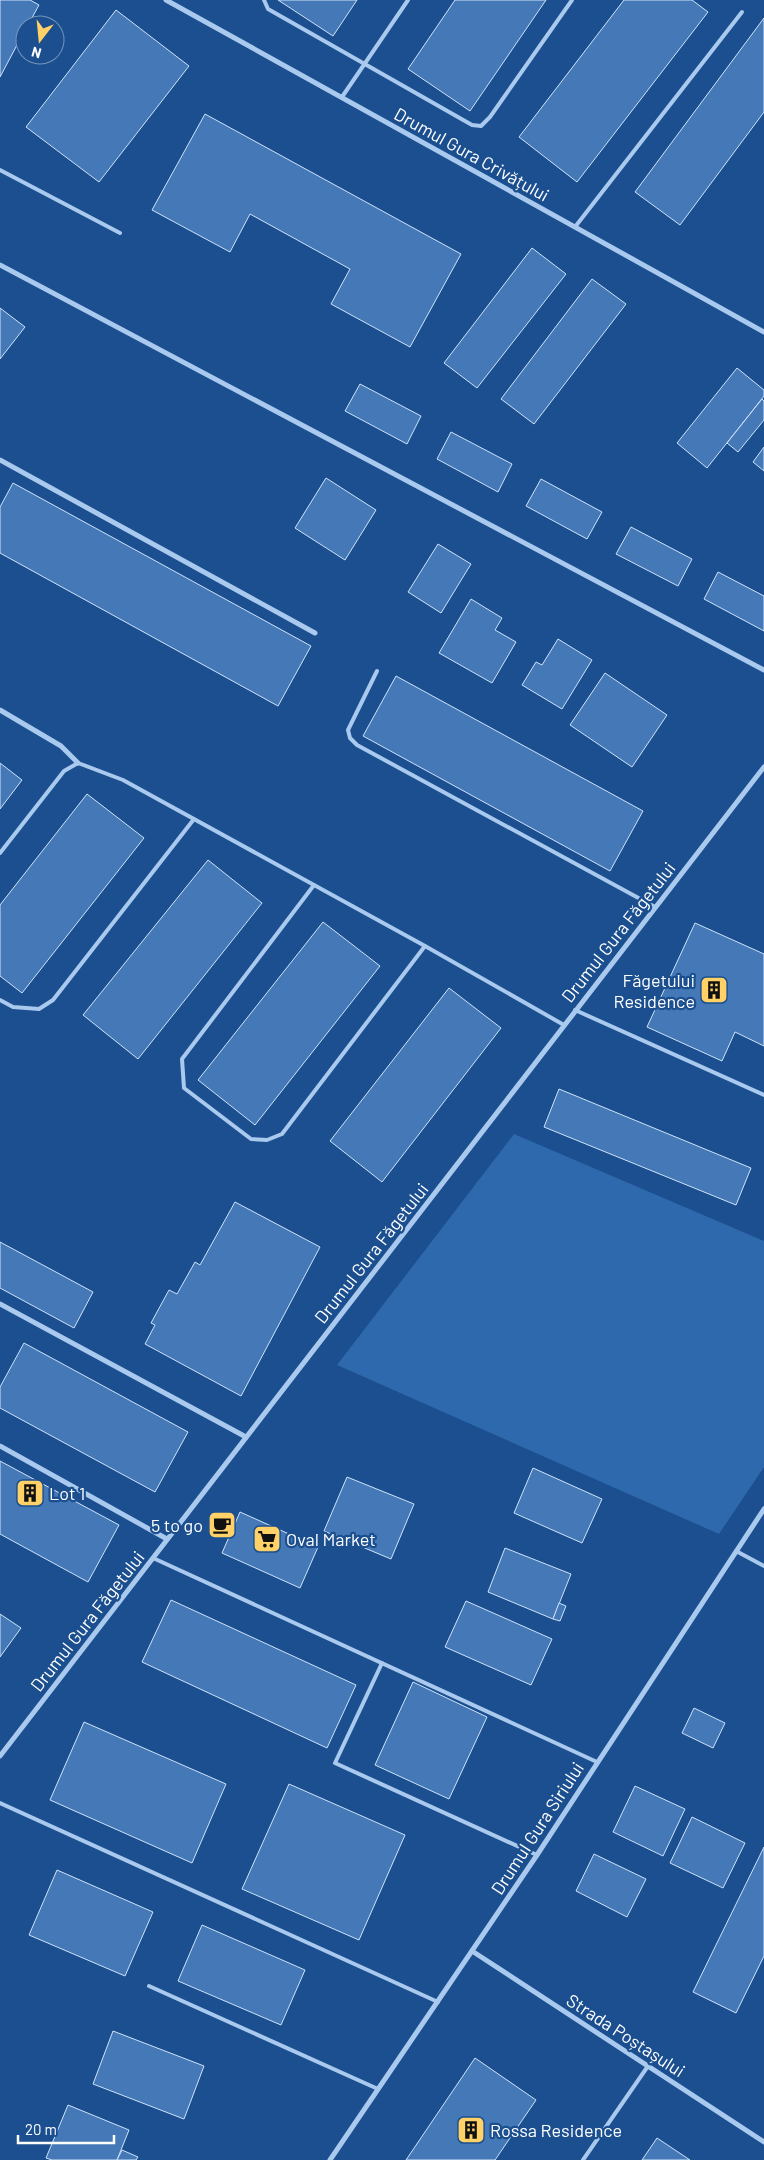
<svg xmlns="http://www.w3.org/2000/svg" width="764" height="2160" viewBox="0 0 764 2160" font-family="Barlow,sans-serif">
  <rect width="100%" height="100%" fill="#1b4f8f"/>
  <!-- green -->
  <polygon fill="#2e69ad" points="514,1134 764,1241 764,1467 719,1534 337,1365"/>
  <!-- building -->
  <g fill="#4478b7" stroke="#cfe3fa">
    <polygon points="0,0 30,0 39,5 28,25 25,25 25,30 0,77"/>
    <polygon points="278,0 357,0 333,36"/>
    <polygon points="455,0 546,0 470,111 408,69"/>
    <polygon points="624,0 692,0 708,12 577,182 519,137"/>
    <polygon points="116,10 189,66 99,182 26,127"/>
    <polygon points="764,18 764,112 680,225 635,192"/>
    <polygon points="205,114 461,254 410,347 331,304 350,269 250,214 230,252 152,210"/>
    <polygon points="532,248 566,274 477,388 444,363"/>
    <polygon points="592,279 626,304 534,424 501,399"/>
    <polygon points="0,308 25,327 0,359"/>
    <polygon points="737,368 764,390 764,396 707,468 677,443"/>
    <polygon points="360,384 421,416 407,444 345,411"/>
    <polygon points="762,399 764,401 764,420 738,452 727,443"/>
    <polygon points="451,432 512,464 498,492 437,459"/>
    <polygon points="764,447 764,471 753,462"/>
    <polygon points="326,478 376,510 345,560 295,528"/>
    <polygon points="541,479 602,512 587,539 526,506"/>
    <polygon points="13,483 311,646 278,706 0,553 0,507"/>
    <polygon points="631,527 692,559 678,586 616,554"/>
    <polygon points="438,544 471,564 441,613 408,592"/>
    <polygon points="718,572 764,596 764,631 704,599"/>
    <polygon points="471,599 502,618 495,630 516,642 492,683 439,653"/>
    <polygon points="558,639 592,660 562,709 522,685 536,662 542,665"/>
    <polygon points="605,673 667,715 632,767 570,725"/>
    <polygon points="396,676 643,811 610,871 363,736"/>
    <polygon points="0,763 22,780 0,809"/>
    <polygon points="87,794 144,838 22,993 0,976 0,905"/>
    <polygon points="208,860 262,903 138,1059 83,1015"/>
    <polygon points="323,922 380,966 255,1125 198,1080"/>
    <polygon points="695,923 764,954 764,1046 735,1032 722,1061 647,1027"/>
    <polygon points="449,988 501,1028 382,1182 330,1141"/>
    <polygon points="559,1089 751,1168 736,1205 544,1127"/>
    <polygon points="235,1202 320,1247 241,1396 145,1344 155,1325 151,1323 169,1290 177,1294 195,1262 200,1265"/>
    <polygon points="0,1242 93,1292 74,1328 0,1288"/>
    <polygon points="24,1343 188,1432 155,1492 0,1408 0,1387"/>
    <polygon points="0,1461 119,1525 88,1582 0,1534"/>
    <polygon points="533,1468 602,1499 582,1543 514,1513"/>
    <polygon points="347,1477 414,1504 391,1559 324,1531"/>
    <polygon points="240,1512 318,1547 300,1588 222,1553"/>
    <polygon points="505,1548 571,1574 553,1619 488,1592"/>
    <polygon points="171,1600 356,1685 327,1748 142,1662"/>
    <polygon points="466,1601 552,1639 531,1685 445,1647"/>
    <polygon points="559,1603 566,1606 560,1621 553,1619"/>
    <polygon points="0,1614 21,1628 0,1657"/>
    <polygon points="413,1682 487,1717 449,1799 375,1765"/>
    <polygon points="694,1708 725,1723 713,1748 682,1733"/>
    <polygon points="84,1722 226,1784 192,1863 50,1800"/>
    <polygon points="289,1784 405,1835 359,1940 242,1889"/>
    <polygon points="635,1786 685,1809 663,1856 613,1832"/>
    <polygon points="692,1817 745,1843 723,1888 670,1863"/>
    <polygon points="764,1847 764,1956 736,2013 693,1992"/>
    <polygon points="594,1854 646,1879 627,1917 576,1891"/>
    <polygon points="57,1870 153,1912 125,1976 29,1935"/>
    <polygon points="202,1925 305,1970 281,2025 178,1981"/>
    <polygon points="113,2031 204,2066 184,2119 93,2084"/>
    <polygon points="475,2058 536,2100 495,2160 406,2160"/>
    <polygon points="68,2105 129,2130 117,2160 52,2160 46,2158"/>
    <polygon points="657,2138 690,2160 642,2160"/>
    <polygon points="122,2150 138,2157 136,2160 117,2160"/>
  </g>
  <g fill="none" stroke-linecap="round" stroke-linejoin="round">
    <!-- service -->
    <g stroke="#a9c9ee" stroke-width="4">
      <polyline points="264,0 268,9 472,125 481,126 490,117 572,0"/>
      <polyline points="342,97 408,0"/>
      <polyline points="0,170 120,233"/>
      <polyline points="575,227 742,12"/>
      <polyline points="377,671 348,730 350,738 357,745 655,907"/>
      <polyline points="0,853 64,771 78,763 123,780 425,946 564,1025"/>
      <polyline points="314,885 182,1059 184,1088 251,1139 267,1140 282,1134 425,946"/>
      <polyline points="0,1000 13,1007 39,1009 53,1000 194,819"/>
      <polyline points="575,1010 764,1095"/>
      <polyline points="736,1551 764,1566"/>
      <polyline points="153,1558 597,1762"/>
      <polyline points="382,1663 335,1763 537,1855"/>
      <polyline points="0,1803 438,2002"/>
      <polyline points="149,1986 378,2089"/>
      <polyline points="583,2160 648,2066"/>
    </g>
    <!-- minor -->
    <g stroke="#a9c9ee" stroke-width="5">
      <polyline points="166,0 764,332"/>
      <polyline points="0,265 764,670"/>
      <polyline points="0,460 315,633"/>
      <polyline points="0,710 61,746 78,763"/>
      <polyline points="0,1304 246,1437"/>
      <polyline points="0,1446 167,1539"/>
      <polyline points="0,1756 764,767"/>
      <polyline points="472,1951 764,2142"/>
      <polyline points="330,2160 537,1855 764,1509"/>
    </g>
  </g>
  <!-- icons -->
  <defs>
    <symbol id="building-square" viewBox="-11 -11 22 22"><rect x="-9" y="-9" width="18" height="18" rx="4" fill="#ffd166" stroke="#1b4f8f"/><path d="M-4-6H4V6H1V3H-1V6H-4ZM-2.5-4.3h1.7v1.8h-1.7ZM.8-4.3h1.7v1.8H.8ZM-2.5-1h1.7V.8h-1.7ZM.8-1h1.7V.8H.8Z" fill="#111"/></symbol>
    <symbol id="cafe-square" viewBox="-11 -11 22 22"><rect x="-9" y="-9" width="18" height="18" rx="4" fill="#ffd166" stroke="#1b4f8f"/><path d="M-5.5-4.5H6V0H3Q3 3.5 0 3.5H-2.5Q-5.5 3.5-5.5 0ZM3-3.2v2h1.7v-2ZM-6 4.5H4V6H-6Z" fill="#111"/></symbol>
    <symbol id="supermarket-square" viewBox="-11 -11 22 22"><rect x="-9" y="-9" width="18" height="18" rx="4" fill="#ffd166" stroke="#1b4f8f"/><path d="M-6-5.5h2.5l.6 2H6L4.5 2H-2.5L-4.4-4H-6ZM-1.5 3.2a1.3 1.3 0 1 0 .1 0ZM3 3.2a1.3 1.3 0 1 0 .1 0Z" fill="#111"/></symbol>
  </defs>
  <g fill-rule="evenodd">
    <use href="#building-square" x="698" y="974" width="32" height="32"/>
    <use href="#building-square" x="14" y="1477" width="32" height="32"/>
    <use href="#cafe-square" x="206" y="1509" width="32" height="32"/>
    <use href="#supermarket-square" x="251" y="1523" width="32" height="32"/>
    <use href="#building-square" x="455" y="2114" width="32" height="32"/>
  </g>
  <g text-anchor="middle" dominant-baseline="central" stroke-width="4.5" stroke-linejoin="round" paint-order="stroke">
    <!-- street labels -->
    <g font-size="18" fill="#fff" stroke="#1b4f8f">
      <text transform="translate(472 154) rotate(29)">Drumul Gura Crivățului</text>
      <text transform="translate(618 932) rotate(-52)">Drumul Gura Făgetului</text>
      <text transform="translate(371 1253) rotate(-52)">Drumul Gura Făgetului</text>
      <text transform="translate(87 1621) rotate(-52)">Drumul Gura Făgetului</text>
      <text transform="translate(537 1828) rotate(-57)">Drumul Gura Siriului</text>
      <text transform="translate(626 2035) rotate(33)">Strada Poștașului</text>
    </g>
    <!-- poi labels -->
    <g font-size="18" fill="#fff" stroke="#1b4f8f" text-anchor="start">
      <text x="695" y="980" text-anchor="end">Făgetului<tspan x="695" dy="21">Residence</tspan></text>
      <text x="49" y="1493">Lot 1</text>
      <text x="203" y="1525" text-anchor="end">5 to go</text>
      <text x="286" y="1539">Oval Market</text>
      <text x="490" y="2130">Rossa Residence</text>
    </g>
  </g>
  <!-- north arrow -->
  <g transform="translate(40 40) rotate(196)"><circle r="24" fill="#1b4f8f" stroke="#7695bc"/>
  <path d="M0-4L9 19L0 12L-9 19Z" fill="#ffd166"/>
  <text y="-8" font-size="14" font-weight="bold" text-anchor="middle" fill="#ffffff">N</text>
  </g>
  <!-- scale -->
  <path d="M18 2135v8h96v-8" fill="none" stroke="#ffffff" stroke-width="2.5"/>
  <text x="25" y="2135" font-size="15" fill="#ffffff" stroke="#1b4f8f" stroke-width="4" paint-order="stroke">20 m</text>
</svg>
